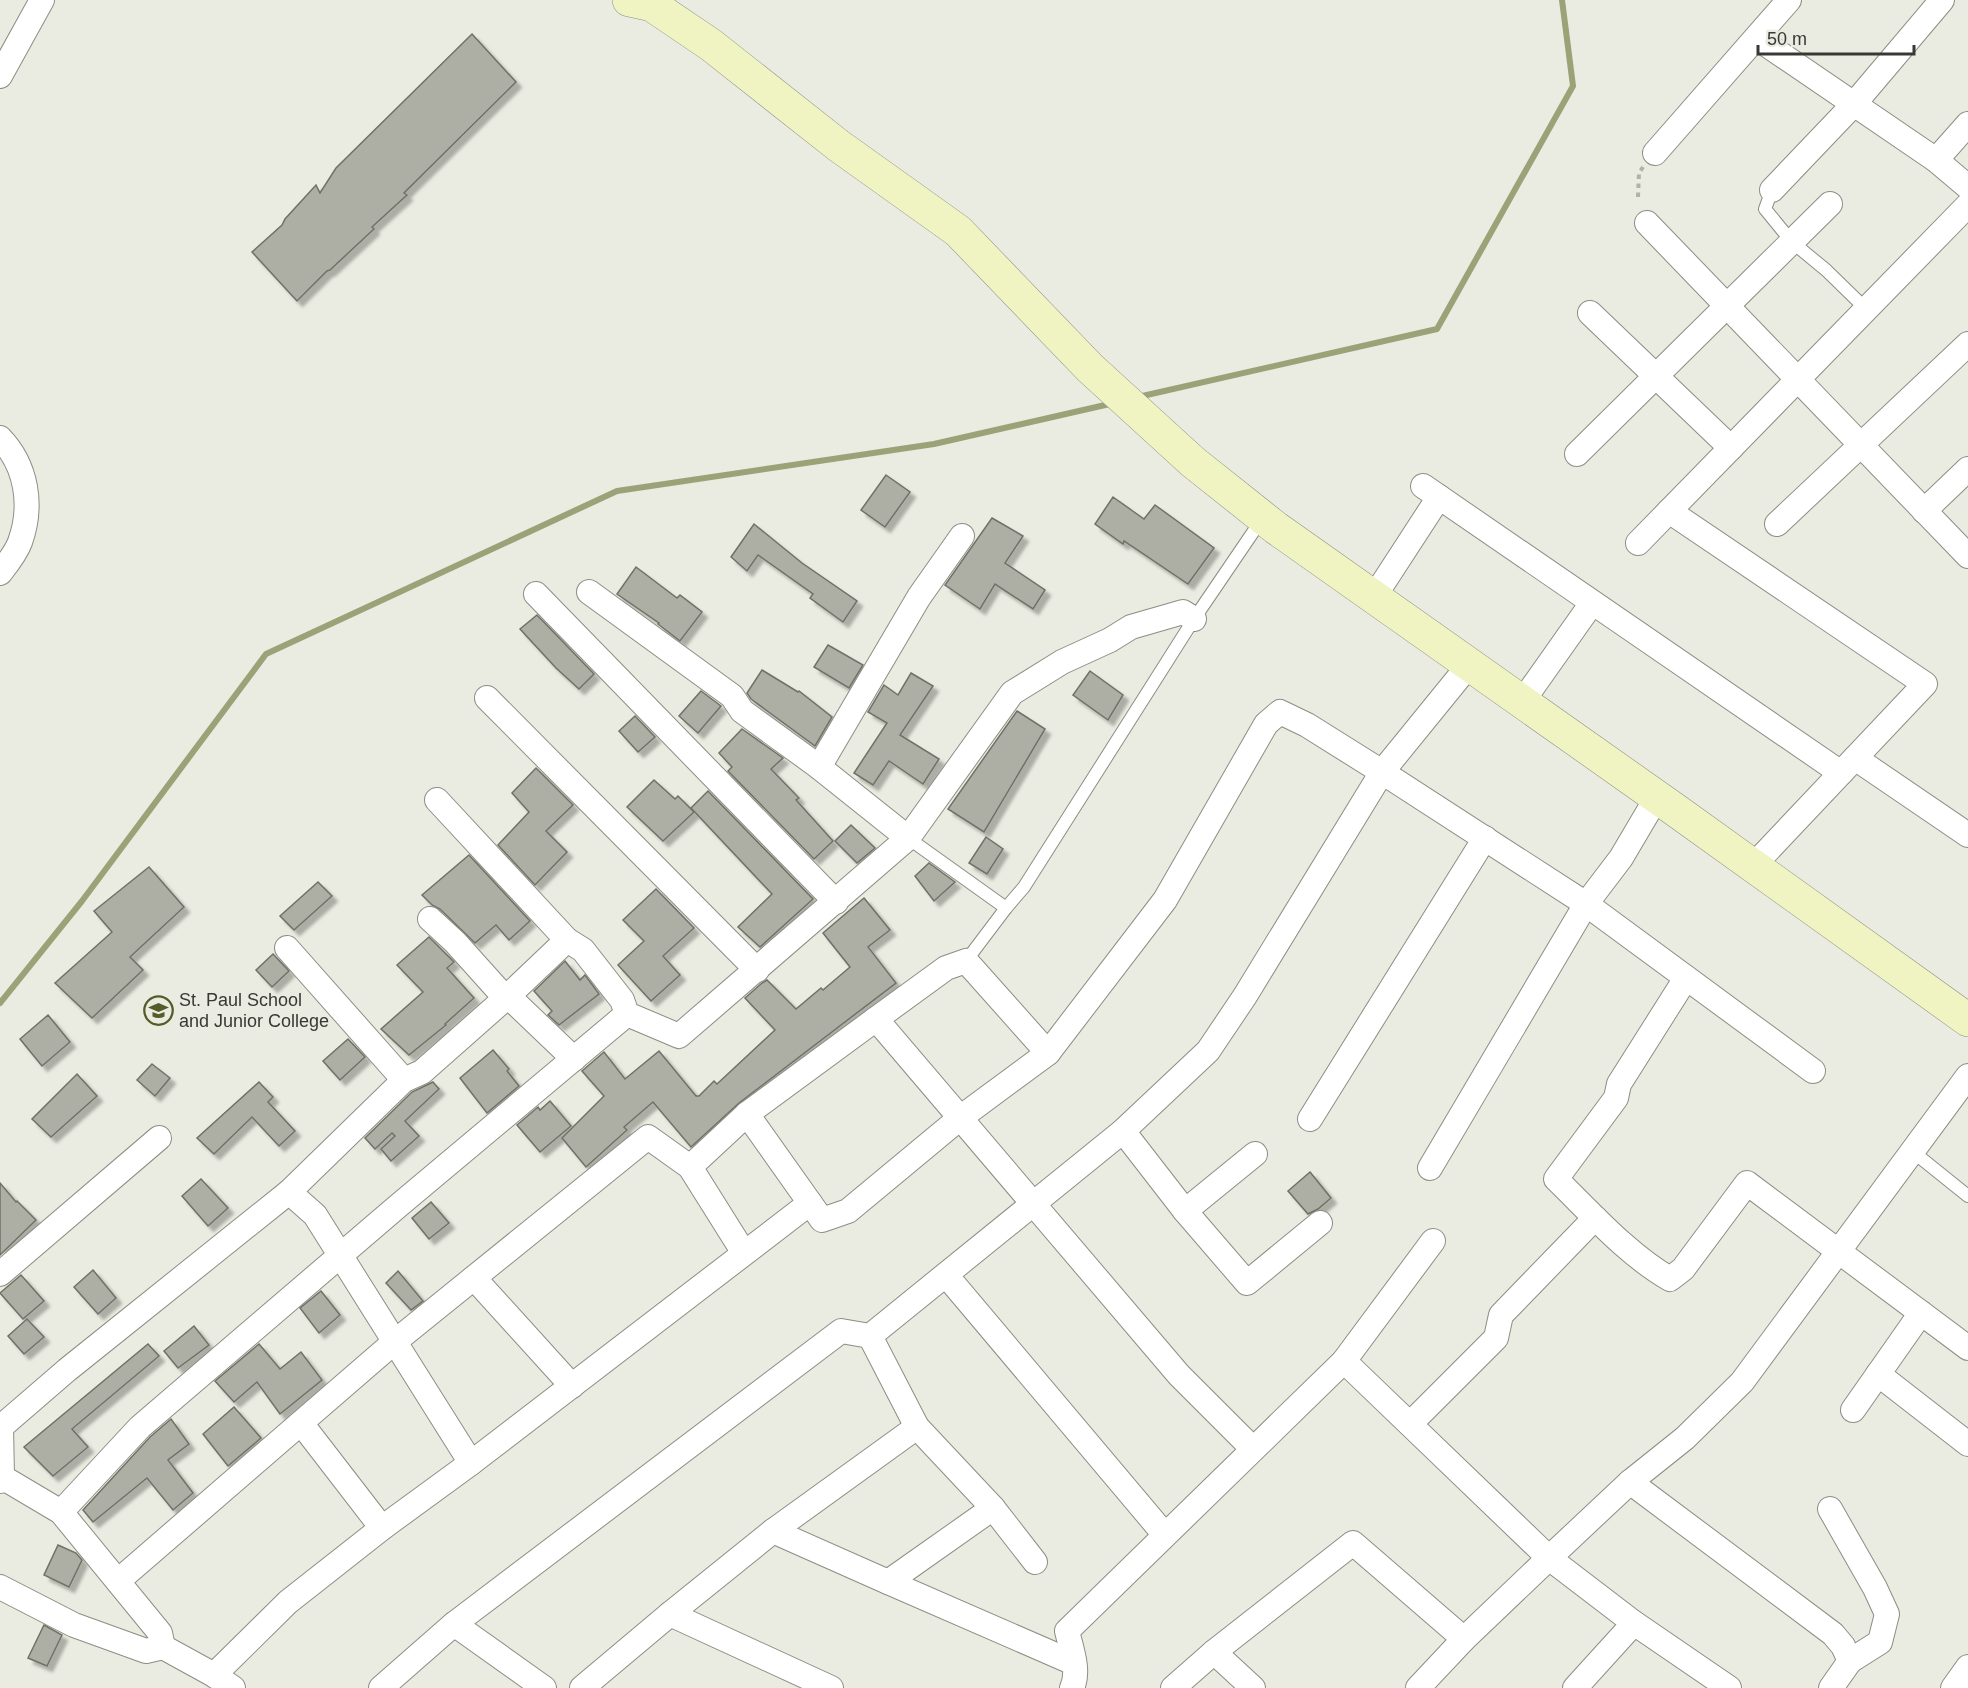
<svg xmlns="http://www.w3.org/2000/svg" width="1968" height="1688" viewBox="0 0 1968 1688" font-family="Helvetica,sans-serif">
  <defs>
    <filter id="shadow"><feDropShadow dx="5.5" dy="5.5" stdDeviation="1.5" flood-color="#0004"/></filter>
  </defs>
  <rect width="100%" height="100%" fill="#eaece1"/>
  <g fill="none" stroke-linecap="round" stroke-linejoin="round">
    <!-- stream -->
    <g stroke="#9ca278" stroke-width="6">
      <polyline points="1138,397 1437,329 1573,86 1562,0"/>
      <polyline points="0,1003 82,901 266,654 617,491 934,444 1114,403"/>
    </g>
  </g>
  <!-- building -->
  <g fill="#adafa4" stroke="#6f7167" stroke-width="1.5" filter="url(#shadow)">
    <polygon points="472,34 516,82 404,193 407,195 372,227 374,229 330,270 327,271 297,301 252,252 282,225 285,219 316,185 320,193 336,168"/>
    <polygon points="886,475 910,492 885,527 861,510"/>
    <polygon points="1113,497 1144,519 1155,505 1214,548 1188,584 1124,541 1123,544 1095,524"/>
    <polygon points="992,518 1023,536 1005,563 1045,590 1033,609 995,584 980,609 945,585"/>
    <polygon points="754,524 802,563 857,601 843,622 810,598 813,594 758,555 747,571 731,557"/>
    <polygon points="636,567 677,598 680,595 702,612 680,641 658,624 659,623 617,594"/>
    <polygon points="537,615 594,674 579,689 556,668 520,629"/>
    <polygon points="828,645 863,665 849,688 814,667"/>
    <polygon points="762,670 798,692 799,691 832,717 815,746 751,699 747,693"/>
    <polygon points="1090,671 1123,695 1108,720 1073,695"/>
    <polygon points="911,673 933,686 900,735 939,759 923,784 889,761 873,785 854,773 887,723 868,712 884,685 898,695"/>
    <polygon points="701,691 721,706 698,733 679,716"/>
    <polygon points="1017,711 1045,729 984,832 948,809"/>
    <polygon points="635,716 655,737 638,752 619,731"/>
    <polygon points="742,729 783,758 771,769 799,798 796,800 833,841 814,859 728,771 732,767 719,753"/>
    <polygon points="536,768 573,805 546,831 567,852 535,885 498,845 529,812 512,793"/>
    <polygon points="654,780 675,799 678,796 694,812 663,841 627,807"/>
    <polygon points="708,791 813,899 760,947 738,927 772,894 691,808"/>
    <polygon points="851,825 875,848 857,863 835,841"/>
    <polygon points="986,837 1003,849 987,874 969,863"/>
    <polygon points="469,855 530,921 509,940 496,925 475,943 440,909 432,905 422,895"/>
    <polygon points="929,863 955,882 934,901 915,876"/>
    <polygon points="149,867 184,907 130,957 143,970 92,1018 55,983 112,932 94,911"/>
    <polygon points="318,882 332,896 294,930 280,916"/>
    <polygon points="656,889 694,928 663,956 680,975 651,1001 618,965 644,941 623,920"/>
    <polygon points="864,898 890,930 868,947 896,983 739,1103 691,1147 653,1102 624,1127 627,1130 586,1167 562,1138 604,1096 582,1071 604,1052 625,1079 659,1051 696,1096 699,1096 714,1081 717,1084 775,1030 745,998 762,983 767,980 796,1009 821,988 823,990 850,967 823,933"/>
    <polygon points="429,937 454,962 447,968 474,998 445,1024 446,1025 409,1055 381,1029 423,992 397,965"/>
    <polygon points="273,954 289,971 272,987 256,970"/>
    <polygon points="565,961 580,980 585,975 599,994 559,1025 548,1015 552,1011 534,991"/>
    <polygon points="48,1015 70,1042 42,1066 20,1039"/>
    <polygon points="348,1039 365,1057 340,1080 323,1061"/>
    <polygon points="493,1050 509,1069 507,1071 519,1086 487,1113 460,1078"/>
    <polygon points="152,1064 170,1078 155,1096 137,1080"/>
    <polygon points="77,1074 97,1096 51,1137 32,1119"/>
    <polygon points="259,1082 273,1097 268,1102 295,1131 279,1146 252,1117 214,1154 197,1138"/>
    <polygon points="433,1082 439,1089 405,1121 419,1136 391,1161 381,1149 395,1136 392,1133 375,1149 365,1138 412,1092"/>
    <polygon points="550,1101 571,1126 540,1152 517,1125 538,1107 540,1110"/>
    <polygon points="1310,1172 1331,1198 1318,1209 1308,1214 1288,1191"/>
    <polygon points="201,1179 228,1208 208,1226 182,1196"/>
    <polygon points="0,1183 16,1202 17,1201 36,1220 0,1255"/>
    <polygon points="431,1202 449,1223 429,1239 412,1218"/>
    <polygon points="93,1270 116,1298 98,1314 74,1287"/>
    <polygon points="398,1271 423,1301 411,1310 386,1283"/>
    <polygon points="21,1275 44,1301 23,1319 0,1293"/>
    <polygon points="321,1291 340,1315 319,1333 300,1308"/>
    <polygon points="27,1319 44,1337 24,1354 8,1336"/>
    <polygon points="194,1326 209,1345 178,1368 164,1351"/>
    <polygon points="148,1344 159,1356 72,1429 88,1447 53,1476 24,1447"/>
    <polygon points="259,1344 280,1369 301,1352 322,1380 280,1414 257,1382 234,1402 215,1381"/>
    <polygon points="234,1407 261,1438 228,1466 203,1434"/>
    <polygon points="171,1419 189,1444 168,1460 193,1493 173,1510 147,1478 93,1522 83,1510 150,1437"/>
    <polygon points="58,1545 76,1553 82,1560 69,1587 44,1575"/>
    <polygon points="44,1625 62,1635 47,1666 28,1658"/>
  </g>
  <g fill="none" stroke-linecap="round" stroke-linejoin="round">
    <defs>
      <g id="lane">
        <polyline points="1772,190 1765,209 1792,242 1826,270 1866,309"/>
        <polyline points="908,838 1006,908"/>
        <polyline points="966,961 1006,908 1024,887 1194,619 1262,519"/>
        <polyline points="1912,1151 1968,1196"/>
      </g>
      <g id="street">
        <polyline points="1757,38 1936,160"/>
        <polyline points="0,76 42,0"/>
        <polyline points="1968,124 1936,160 1968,187"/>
        <polyline points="1655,153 1789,0"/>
        <polyline points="1772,190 1854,104 1942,0"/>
        <polyline points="1647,223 1968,556"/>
        <polyline points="1590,313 1731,448"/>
        <path d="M 0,438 C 27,466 33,506 20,542 C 16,553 7,564 0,573"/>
        <polyline points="1577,454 1830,204"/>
        <polyline points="1423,486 1841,773"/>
        <polyline points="1669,511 1925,684 1753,866"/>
        <polyline points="1924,511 1968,469"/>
        <polyline points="1777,524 1968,344"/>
        <polyline points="1638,543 1968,205"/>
        <polyline points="589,592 732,696 742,711 819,767 908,838"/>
        <polyline points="536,594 836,902"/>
        <polyline points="1374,597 1439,497"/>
        <polyline points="487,698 757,970"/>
        <polyline points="1522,702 1592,603"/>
        <polyline points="1855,758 1968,835"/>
        <polyline points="819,767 919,597 962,536"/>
        <polyline points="437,800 567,940 583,950 622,1000 627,1014 679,1036 908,838 1012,693 1062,662 1110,640 1131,627 1183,612 1194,619"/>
        <polyline points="430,919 455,942 499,991 508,996 574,1059"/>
        <polyline points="287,948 404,1080"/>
        <path d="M 1686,978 L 1619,1084 L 1616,1098 L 1556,1179 C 1591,1213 1628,1255 1670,1279 L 1683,1269 L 1747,1183 L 1968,1348"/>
        <polyline points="876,1019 946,968 966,961 1048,1053"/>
        <polyline points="1310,1119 1485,838"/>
        <polyline points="1123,1131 1185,1211 1247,1283 1320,1223"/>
        <polyline points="690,1167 747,1114"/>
        <polyline points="1430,1168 1586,904 1621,858 1657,797"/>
        <polyline points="289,1192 404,1080 422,1072 508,996 567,940"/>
        <polyline points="810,1203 822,1220 848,1211 960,1118 1048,1053 1165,900 1266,724 1280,712 1307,725 1382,772 1586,904 1813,1071"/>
        <polyline points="1185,1211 1255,1154"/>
        <polyline points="0,1274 159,1138"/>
        <polyline points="946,1275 1165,1535"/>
        <polyline points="474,1278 572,1386"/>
        <polyline points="870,1336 1123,1131 1208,1051 1245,996 1382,772 1469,665"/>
        <polyline points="1344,1361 1433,1241"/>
        <polyline points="1878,1374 1968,1444"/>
        <polyline points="1853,1410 1921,1313"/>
        <polyline points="301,1423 382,1528"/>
        <polyline points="1410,1424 1496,1338 1501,1315 1595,1218"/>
        <polyline points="2,1477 61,1512 160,1633 163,1647"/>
        <polyline points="0,1481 2,1477 1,1427 67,1370 289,1192 315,1215 471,1463 810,1203 747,1114 876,1019 1179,1375 1253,1449"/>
        <polyline points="1630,1482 1833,1634 1843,1646 1850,1661"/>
        <polyline points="993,1508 1035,1562"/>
        <polyline points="1830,1509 1875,1588 1887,1614 1880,1642 1850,1661 1831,1688"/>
        <polyline points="61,1512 140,1427 398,1206 627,1014"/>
        <polyline points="773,1531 888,1582"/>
        <polyline points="118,1581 392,1344 648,1137 690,1167 744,1253"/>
        <polyline points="0,1587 74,1625 146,1651 163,1647 214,1675 233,1688"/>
        <polyline points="670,1614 831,1688"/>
        <polyline points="1634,1623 1729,1688"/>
        <polyline points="1214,1652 1253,1688"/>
        <polyline points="214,1675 288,1602 382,1528 471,1463"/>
        <polyline points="381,1688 454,1624"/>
        <polyline points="544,1688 454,1624 841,1331 870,1336 917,1427"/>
        <polyline points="582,1688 670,1614 773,1531 917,1427 993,1508 888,1582 1074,1663"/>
        <path d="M 1072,1688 C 1080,1671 1071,1648 1067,1631 L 1344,1361 L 1549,1558 L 1634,1623 L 1575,1688"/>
        <polyline points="1173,1688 1214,1652 1353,1543 1464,1639"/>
        <polyline points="1418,1688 1464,1639 1549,1558 1630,1482 1685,1438 1742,1382 1968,1076"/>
        <polyline points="1953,1688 1968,1667"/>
      </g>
      <polyline id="secondary" points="629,0 652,5 711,45 839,146 958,231 1090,368 1193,462 1276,528 1674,809 1968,1020"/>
    </defs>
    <!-- lane casing -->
    <use href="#lane" stroke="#8c8e83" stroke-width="14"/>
    <!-- street casing -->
    <use href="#street" stroke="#8c8e83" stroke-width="26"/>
    <!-- secondary casing -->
    <use href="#secondary" stroke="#8c8e83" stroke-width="34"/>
    <!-- path -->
    <polyline stroke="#b0b1a8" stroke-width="4" stroke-dasharray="4.5 4.5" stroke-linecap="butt" points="1638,197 1639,173 1643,167"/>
    <!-- lane -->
    <use href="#lane" stroke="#fff" stroke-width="12"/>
    <!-- street -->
    <use href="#street" stroke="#fff" stroke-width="24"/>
    <!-- secondary -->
    <use href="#secondary" stroke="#f0f4c2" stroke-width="33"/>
  </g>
  <!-- icons -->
  <defs>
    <symbol id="school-ring" viewBox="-11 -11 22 22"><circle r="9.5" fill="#eaece1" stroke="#555b29" stroke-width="1.5"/><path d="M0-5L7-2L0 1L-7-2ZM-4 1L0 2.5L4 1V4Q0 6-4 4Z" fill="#555b29"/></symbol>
  </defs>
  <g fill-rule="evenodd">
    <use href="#school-ring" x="142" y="994" width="33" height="33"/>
  </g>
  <g text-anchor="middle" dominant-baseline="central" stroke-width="4.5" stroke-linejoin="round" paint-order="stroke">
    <!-- poi labels -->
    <g font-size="18" fill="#383934" stroke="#eaece1" text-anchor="start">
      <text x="179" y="1000">St. Paul School<tspan x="179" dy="21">and Junior College</tspan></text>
    </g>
  </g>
  <!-- scale -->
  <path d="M1758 45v9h156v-9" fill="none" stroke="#383934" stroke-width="3"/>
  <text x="1767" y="45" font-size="18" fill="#383934" stroke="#eaece1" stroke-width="4.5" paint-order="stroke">50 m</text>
</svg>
